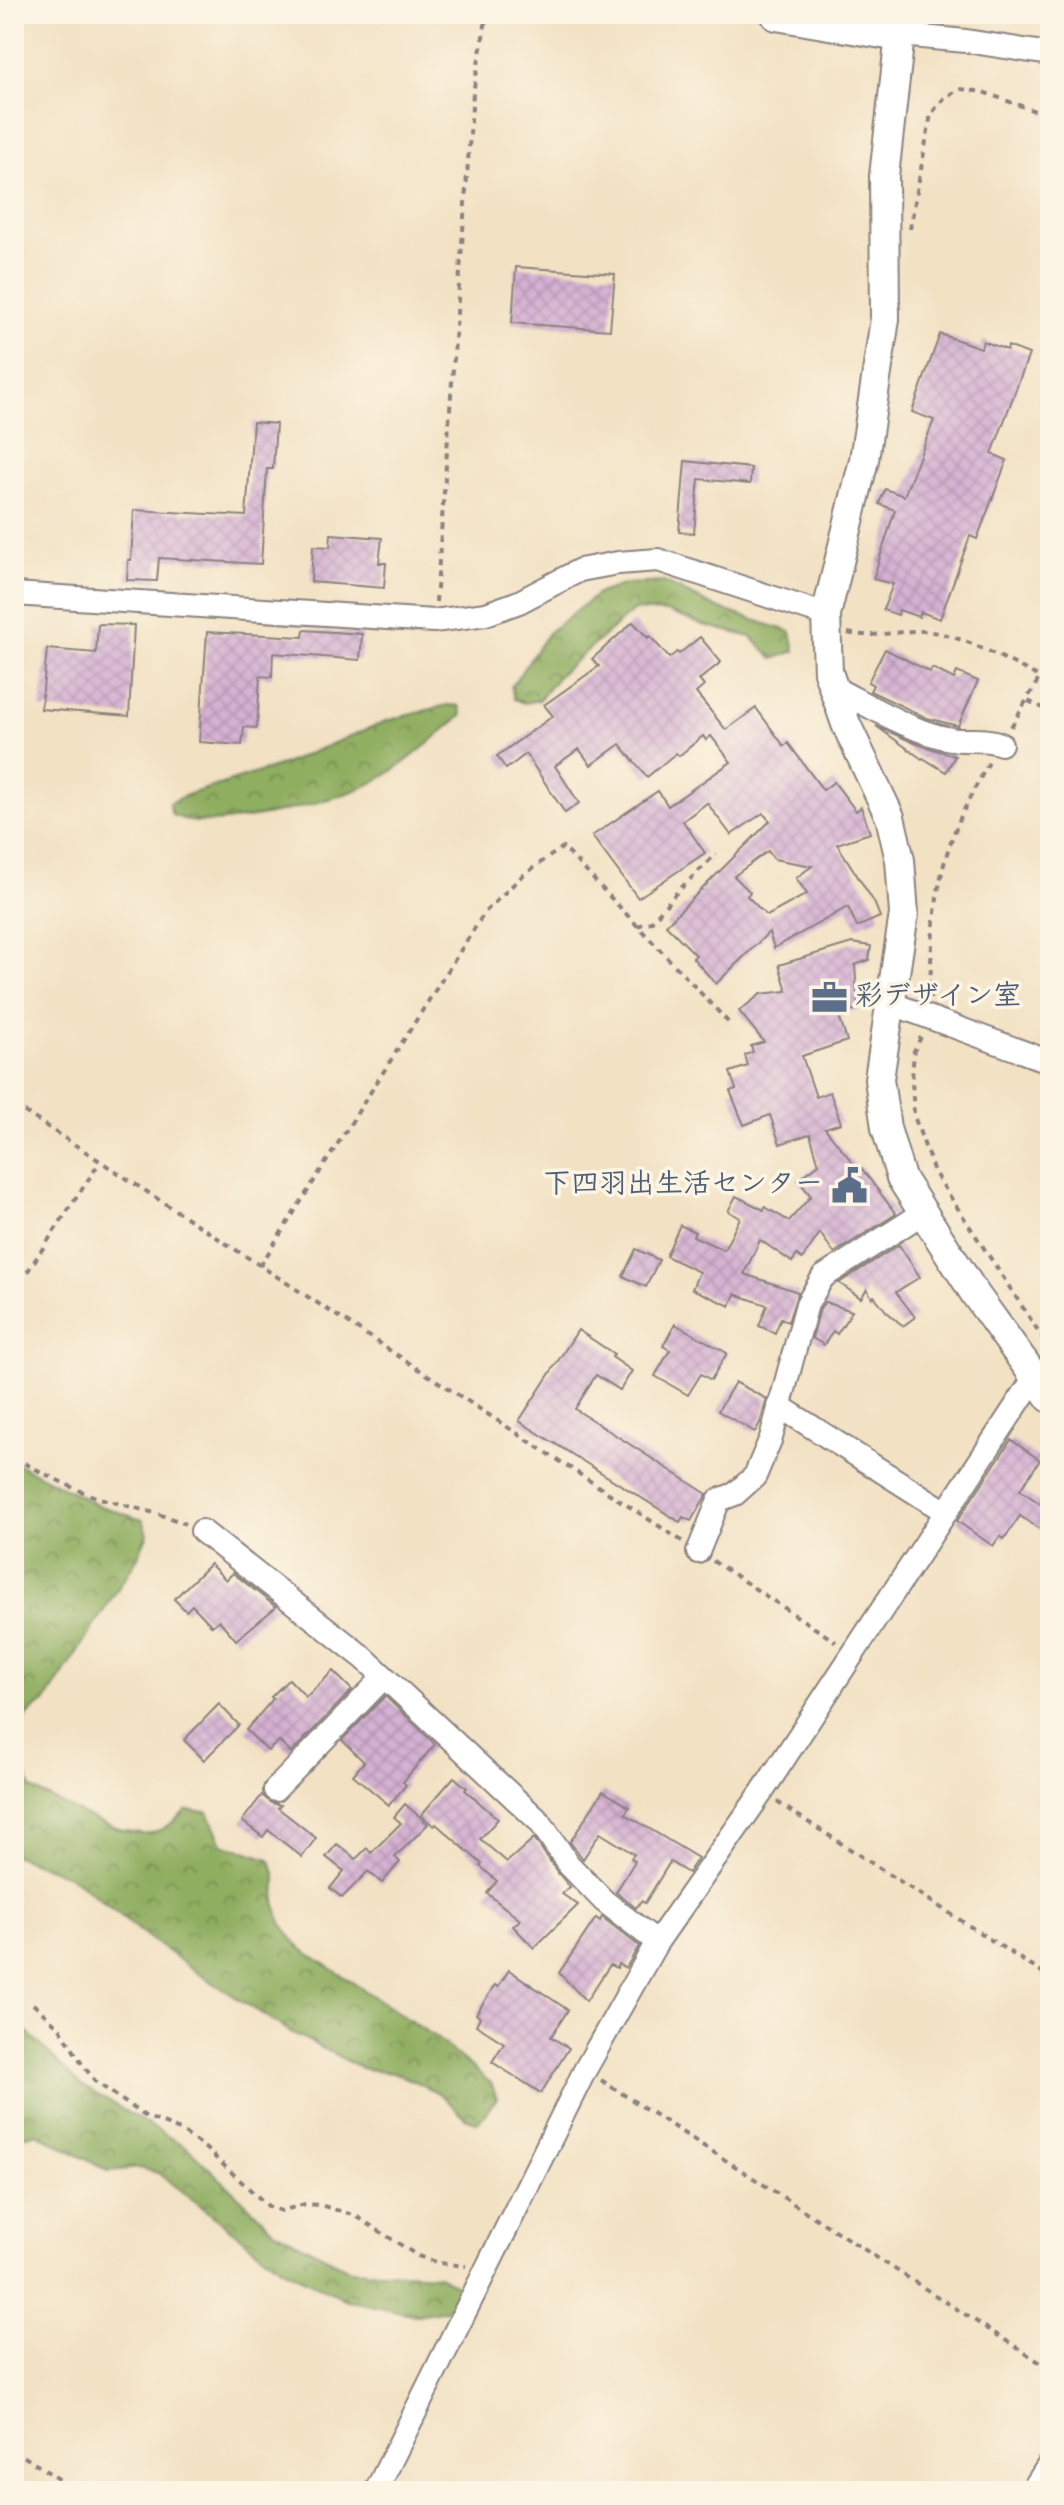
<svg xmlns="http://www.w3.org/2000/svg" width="1064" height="2505" viewBox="0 0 1064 2505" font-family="'Indie Flower','Klee One',sans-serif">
  <defs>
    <pattern id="forest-crowns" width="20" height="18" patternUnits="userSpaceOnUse" patternTransform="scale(2)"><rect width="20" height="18" fill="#90ae61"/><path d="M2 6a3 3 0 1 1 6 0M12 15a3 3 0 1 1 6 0" fill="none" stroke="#758d51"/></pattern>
    <pattern id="building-cross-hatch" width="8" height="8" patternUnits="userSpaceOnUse" patternTransform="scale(2)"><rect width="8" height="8" fill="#d4b0d2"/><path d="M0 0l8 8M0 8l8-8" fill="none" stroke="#b697b5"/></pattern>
  </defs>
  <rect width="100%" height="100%" fill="#fcf5e5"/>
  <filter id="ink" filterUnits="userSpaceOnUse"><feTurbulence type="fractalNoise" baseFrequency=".0125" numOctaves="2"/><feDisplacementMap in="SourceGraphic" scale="16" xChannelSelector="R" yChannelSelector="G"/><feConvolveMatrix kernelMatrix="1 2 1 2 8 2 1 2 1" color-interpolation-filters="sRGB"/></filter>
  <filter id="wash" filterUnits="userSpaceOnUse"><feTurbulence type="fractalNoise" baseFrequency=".006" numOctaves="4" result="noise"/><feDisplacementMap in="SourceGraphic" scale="32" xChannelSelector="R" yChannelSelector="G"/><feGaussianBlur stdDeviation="1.8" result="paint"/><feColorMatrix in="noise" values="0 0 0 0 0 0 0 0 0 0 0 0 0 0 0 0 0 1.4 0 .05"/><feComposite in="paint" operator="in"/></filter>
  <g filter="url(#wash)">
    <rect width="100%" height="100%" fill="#f2e1c3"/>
    <!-- forest -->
    <g fill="url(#forest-crowns)" stroke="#59684e" stroke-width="2">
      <polygon points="664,582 720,609 791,632 795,651 773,659 751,637 703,625 668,612 634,610 559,675 539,700 524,703 514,699 511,687 548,633 599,593 626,584"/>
      <path d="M 447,705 L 459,706 L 462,715 C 435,737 409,762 379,779 C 346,800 228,828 189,821 C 184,819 178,817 172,815 L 169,803 L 190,794 L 282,765 L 386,721 Z"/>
      <path d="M 14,1462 L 100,1506 L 143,1520 L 148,1533 L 138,1557 L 45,1702 C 5,1724 17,1753 32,1789 C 61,1803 118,1837 150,1833 C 164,1831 176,1819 187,1810 L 208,1812 L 222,1844 L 270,1859 L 276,1876 L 275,1902 L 282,1924 L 299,1947 L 435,2037 L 491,2083 L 497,2098 L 478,2123 L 465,2118 L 439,2093 L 399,2074 L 361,2068 L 289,2031 L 198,1973 L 153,1941 L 71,1877 L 14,1855 Z"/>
      <polygon points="14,2019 81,2085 188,2148 275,2231 350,2270 439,2275 460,2287 460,2297 446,2310 416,2315 347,2300 282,2269 158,2173 139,2168 108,2171 37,2133 14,2138"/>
    </g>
    <g id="blocks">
      <!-- building -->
      <g fill="url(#building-cross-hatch)" fill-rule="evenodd">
        <polygon points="516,267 615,274 610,330 512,323"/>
        <polygon points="940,334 981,348 983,341 1007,350 1008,346 1029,354 992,454 1007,460 977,539 970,536 940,619 921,612 919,617 899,610 898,615 883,610 893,584 873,579 895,510 879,504 885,489 904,496 934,420 912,412"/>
        <polygon points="253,422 276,424 273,469 267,469 261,564 159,558 157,581 127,580 128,560 131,560 134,510 246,516"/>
        <polygon points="685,461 751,468 750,484 699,479 694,533 679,532"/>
        <polygon points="331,534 382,538 379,563 386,563 384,588 311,582 313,546 330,547"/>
        <path d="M 633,622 L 648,638 L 650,636 L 669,658 L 677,652 L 679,654 L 700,637 L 721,662 L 699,680 L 704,686 L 696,693 L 726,730 L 756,708 L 784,746 L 788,743 L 823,790 L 834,782 L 856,811 L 861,807 L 870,833 L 837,844 L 874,902 L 880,917 L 857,927 L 848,907 L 774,948 L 769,932 L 716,984 L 693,958 L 696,955 L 666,925 L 770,821 L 763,813 L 731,835 L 707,803 L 683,821 L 705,853 L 638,898 L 592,836 L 658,791 L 668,806 L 731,762 L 711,736 L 706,740 L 703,736 L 679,756 L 676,753 L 647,777 L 620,744 L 591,765 L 579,749 L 555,766 L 579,803 L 565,813 L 526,754 L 506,769 L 497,756 L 553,716 L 544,705 L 599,666 L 592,659 ZM 768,851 L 774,859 L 812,866 L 796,878 L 807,894 L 767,916 L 747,896 L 750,892 L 734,876 Z"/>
        <polygon points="98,624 134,625 129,716 41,709 47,649 96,653"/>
        <polygon points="304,630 362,634 360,660 273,653 272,677 260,676 257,728 244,727 242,745 199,742 207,632 303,637"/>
        <polygon points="885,649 930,672 932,668 954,679 957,672 978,681 958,726 927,718 870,691 873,685 868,682"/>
        <polygon points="876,726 917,744 955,756 946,772 923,758 922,759"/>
        <polygon points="852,943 871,946 869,960 855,965 858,1010 843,1011 844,1015 839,1016 847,1041 802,1056 816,1097 830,1092 841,1123 825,1128 856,1167 859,1165 896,1214 834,1253 820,1233 802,1259 797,1255 792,1262 760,1240 744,1274 798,1292 788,1322 781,1318 775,1333 759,1326 767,1305 735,1294 730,1306 692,1289 699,1272 666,1256 680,1225 695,1232 693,1236 724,1250 740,1218 728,1211 736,1196 764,1210 765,1207 789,1221 811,1196 798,1180 819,1164 810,1134 780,1144 770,1115 744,1125 730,1091 736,1089 730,1072 748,1066 745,1055 753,1052 751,1046 764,1042 739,1011 761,994 787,991 779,965"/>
        <polygon points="899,1245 920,1277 896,1292 915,1317 903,1326 886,1311 874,1296 872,1298 867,1289 861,1298 839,1283"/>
        <polygon points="636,1249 659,1260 646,1287 623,1276"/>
        <polygon points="825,1302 852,1311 837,1334 833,1331 824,1345 812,1338 820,1309"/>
        <polygon points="675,1324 727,1353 711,1380 701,1374 688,1395 655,1376 670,1350 663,1346"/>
        <polygon points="578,1330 614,1354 612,1357 632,1371 620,1390 596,1375 575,1409 707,1494 691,1521 683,1517 680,1522 519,1421"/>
        <polygon points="735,1382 767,1399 760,1423 755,1432 718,1411"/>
        <polygon points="1011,1440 1040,1460 1020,1490 1050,1510 1050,1536 1020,1516 1004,1539 1000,1536 993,1546 957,1521"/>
        <polygon points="210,1564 226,1580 233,1573 276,1607 236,1640 219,1620 212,1626 192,1605 186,1611 174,1599"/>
        <polygon points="333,1671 352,1690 291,1753 279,1741 268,1751 246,1730 273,1699 271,1697 289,1679 306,1697"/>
        <polygon points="385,1696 435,1744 403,1782 406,1785 389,1805 353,1775 364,1762 342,1740"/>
        <polygon points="219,1704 239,1725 204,1760 184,1740"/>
        <polygon points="454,1777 467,1788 465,1790 498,1819 480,1839 507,1862 534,1838 558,1873 570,1887 562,1894 578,1905 534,1948 513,1926 520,1920 487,1893 497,1881 480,1866 482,1864 436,1824 434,1826 421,1815"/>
        <polygon points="603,1791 629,1807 625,1814 698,1858 688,1873 670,1862 645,1903 641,1901 636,1908 616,1892 635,1861 631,1858 634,1854 600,1833 583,1859 570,1842"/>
        <polygon points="262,1795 271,1803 281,1805 278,1808 316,1838 302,1857 268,1830 263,1837 242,1821"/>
        <polygon points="405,1804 428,1824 395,1857 400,1862 382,1883 368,1871 342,1898 330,1888 344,1871 326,1857 337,1844 356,1859 367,1848 371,1853 401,1823 394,1817"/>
        <polygon points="602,1917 639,1946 626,1968 618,1964 617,1968 610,1965 586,2001 559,1973 596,1918 600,1921"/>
        <polygon points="509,1970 568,2010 551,2037 569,2048 541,2093 492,2062 504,2043 476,2025 480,2017 476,2014 495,1985 498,1987"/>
      </g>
    </g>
  </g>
  <g filter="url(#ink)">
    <use href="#blocks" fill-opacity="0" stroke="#8a827f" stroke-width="2"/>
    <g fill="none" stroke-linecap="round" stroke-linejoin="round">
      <defs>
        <g id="minor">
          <polyline points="900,35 966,41 1050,54"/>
          <polyline points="14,594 434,621 486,614 519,602 580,570 618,563 658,560 826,615"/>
          <path d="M 834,688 C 866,704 916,734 951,739 C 969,742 983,737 1001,744"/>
          <polyline points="890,1003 1050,1062"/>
          <polyline points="779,1406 946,1512"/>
          <polyline points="202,1531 364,1658 540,1822 569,1865 604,1901 657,1942"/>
          <polyline points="698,1552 719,1500 735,1494 755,1476 771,1438 807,1304 823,1277 923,1213"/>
          <polyline points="275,1790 384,1677"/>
          <polyline points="376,2491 585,2070 657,1942 762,1792 1035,1377"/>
          <polyline points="1032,2491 1050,2463"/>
        </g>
        <polyline id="tertiary" points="900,35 884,176 885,319 864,460 826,615 828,672 846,724 890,817 900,860 904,914 879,1079 886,1128 901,1178 975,1294 1050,1398"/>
        <polyline id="secondary" points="777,14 900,35 904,14"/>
      </defs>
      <!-- minor casing -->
      <use href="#minor" stroke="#8a827f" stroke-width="26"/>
      <!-- tertiary casing -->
      <use href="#tertiary" stroke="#8a827f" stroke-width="32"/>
      <!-- secondary casing -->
      <use href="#secondary" stroke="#8a827f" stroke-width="36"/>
      <!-- path -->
      <g stroke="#8a827f" stroke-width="4" stroke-dasharray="6 6" stroke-linecap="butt">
        <polyline points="910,229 931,114 946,96 961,89 983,92 1035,111 1050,113"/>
        <polyline points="436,602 473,93 487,14 483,14"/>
        <path d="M 848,633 C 873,639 898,630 923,631 C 962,633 1014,665 1050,682"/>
        <polyline points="1028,701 1050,711"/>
        <polyline points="1011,727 1040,677"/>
        <polyline points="637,926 651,922 678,891 716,854"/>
        <path d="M 930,998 C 931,941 934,881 956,828 C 965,805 978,783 989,762"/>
        <polyline points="921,1037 914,1051 912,1079 914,1116 934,1172 1050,1349"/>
        <polyline points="14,1105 682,1541"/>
        <polyline points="260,1266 485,912 522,876 563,847 730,1024"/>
        <polyline points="14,1292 100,1162"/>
        <path d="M 14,1458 C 38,1470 63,1484 88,1494 C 120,1506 154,1510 185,1524"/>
        <polyline points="713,1561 836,1642"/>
        <polyline points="777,1802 1050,1978"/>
        <polyline points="33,2004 60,2028 82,2064 96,2082 145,2116 180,2130 205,2148 268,2206 281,2211 305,2204 320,2205 356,2216 418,2256 439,2263 466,2266"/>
        <polyline points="601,2080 1050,2369"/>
        <polyline points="14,2450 77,2491"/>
      </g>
      <!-- minor -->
      <use href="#minor" stroke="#fff" stroke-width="22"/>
      <!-- tertiary -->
      <use href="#tertiary" stroke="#fff" stroke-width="28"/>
      <!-- secondary -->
      <use href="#secondary" stroke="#fff" stroke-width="32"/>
    </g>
  </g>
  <!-- icons -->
  <defs>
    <symbol id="office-bare" viewBox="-9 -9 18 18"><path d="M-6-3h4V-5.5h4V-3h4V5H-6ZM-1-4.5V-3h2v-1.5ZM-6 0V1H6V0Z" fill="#5c6f8a" stroke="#fcf5e5" stroke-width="2.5" paint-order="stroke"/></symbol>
    <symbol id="civic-bare" viewBox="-9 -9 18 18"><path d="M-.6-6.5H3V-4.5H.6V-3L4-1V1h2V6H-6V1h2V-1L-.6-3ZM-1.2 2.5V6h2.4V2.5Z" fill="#5c6f8a" stroke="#fcf5e5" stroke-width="2.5" paint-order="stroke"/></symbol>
  </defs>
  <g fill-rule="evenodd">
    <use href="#office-bare" x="804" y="972" width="51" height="51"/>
    <use href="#civic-bare" x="824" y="1160" width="51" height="51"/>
  </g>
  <g text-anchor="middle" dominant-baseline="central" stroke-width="7" stroke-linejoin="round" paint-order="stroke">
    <!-- service labels -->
    <g font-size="28" font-weight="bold" fill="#4e5e75" stroke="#fcf5e5" text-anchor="start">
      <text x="855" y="997">彩デザイン室</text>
      <text x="823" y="1185" text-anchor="end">下四羽出生活センター</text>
    </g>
  </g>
  <!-- margin -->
  <rect width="1064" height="2505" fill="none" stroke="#fcf5e5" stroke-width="48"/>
</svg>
